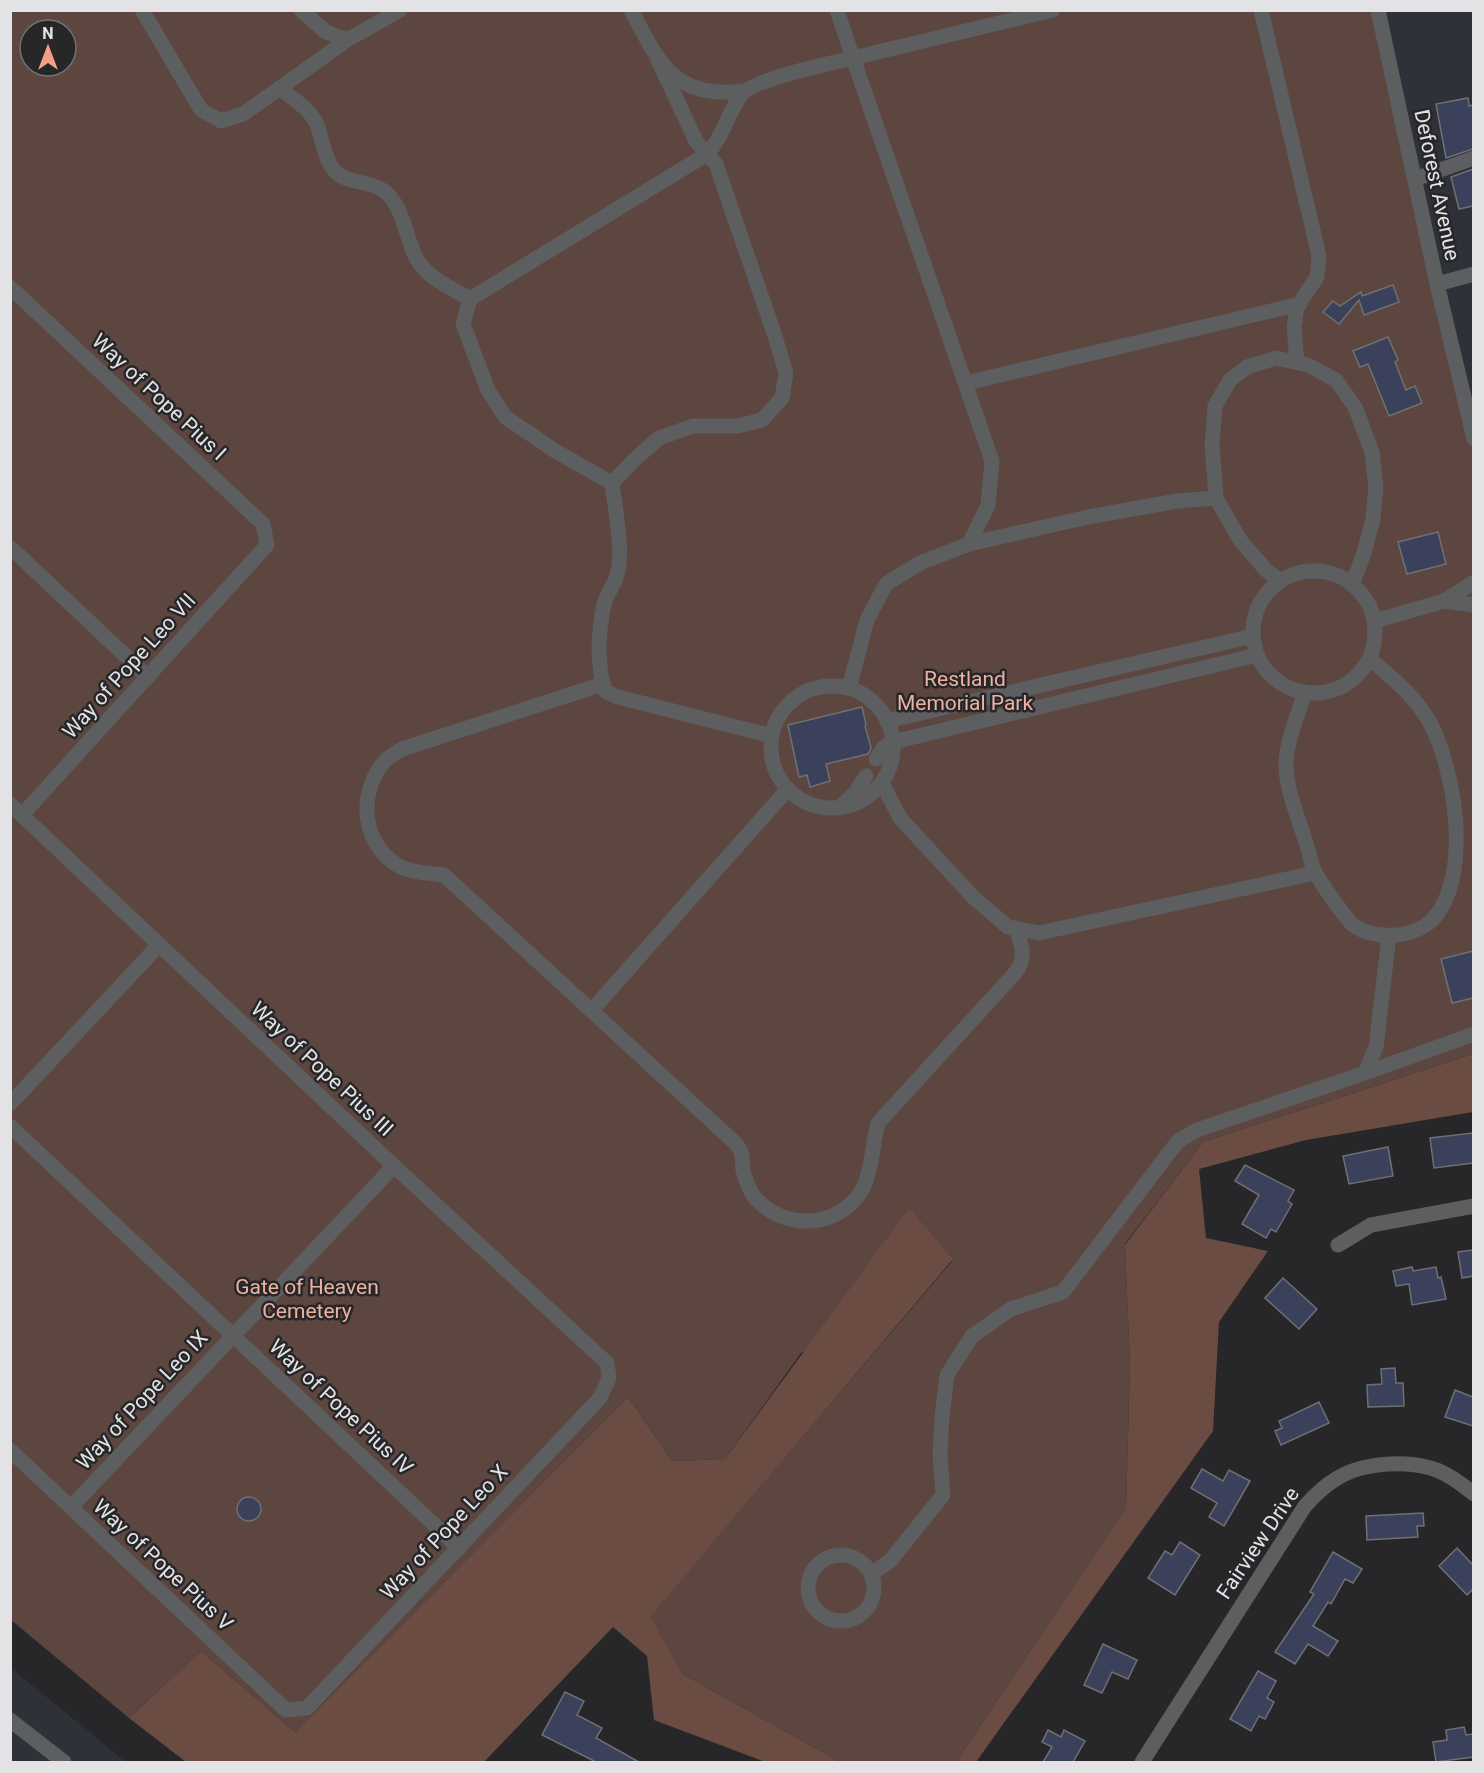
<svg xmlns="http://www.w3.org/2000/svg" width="1484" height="1773" viewBox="0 0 1484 1773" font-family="Roboto,sans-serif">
  <rect width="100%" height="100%" fill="#27272a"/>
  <!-- built -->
  <g fill="#2e3138">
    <polygon points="1380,11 1473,11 1473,434"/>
    <polygon points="11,1668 126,1762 11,1762"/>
  </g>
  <!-- green -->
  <path fill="#5c463f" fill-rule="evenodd" d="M 10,11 L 1380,11 L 1473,434 L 1473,1054 L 1203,1142 L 1125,1244 L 1130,1364 L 1126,1508 L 956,1762 L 840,1762 L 683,1674 L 649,1617 L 953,1260 L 801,1353 L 725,1459 L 672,1461 L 628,1397 L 295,1732 L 201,1651 L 129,1718 L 11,1620 ZM 30,30 L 66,30 L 66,66 L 30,66 Z"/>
  <!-- forest -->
  <g fill="#6a4c43">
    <polygon points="1473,1054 1473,1112 1306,1140 1199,1169 1206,1238 1268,1251 1219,1322 1213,1431 976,1762 956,1762 1126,1508 1130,1364 1125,1245 1203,1142"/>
    <polygon points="909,1208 953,1259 650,1617 683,1674 840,1762 765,1762 654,1720 647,1656 613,1627 484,1762 186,1762 129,1718 201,1651 295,1732 628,1397 672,1461 725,1459"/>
  </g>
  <!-- building -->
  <g fill="#3b415a" stroke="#6f7073" stroke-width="1.5">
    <polygon points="1468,98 1469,106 1473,105 1473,149 1446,158 1436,104"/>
    <polygon points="1473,169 1473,206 1459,209 1451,177"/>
    <polygon points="1393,285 1399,302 1364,315 1359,300 1339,324 1323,312 1333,301 1340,306 1361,292 1362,296"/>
    <polygon points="1388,337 1398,360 1395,362 1406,390 1415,386 1422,403 1389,416 1368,364 1360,367 1353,351"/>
    <polygon points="1438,532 1446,564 1407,574 1398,542"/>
    <polygon points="862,707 866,725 865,726 871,748 868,754 826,764 830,781 810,787 807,775 799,777 788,725"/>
    <polygon points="1473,951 1473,998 1452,1003 1441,959"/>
    <polygon points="1473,1133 1473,1163 1434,1168 1430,1138"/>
    <polygon points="1388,1147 1393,1176 1349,1184 1343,1156"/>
    <polygon points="1245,1165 1294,1190 1288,1201 1292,1204 1276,1232 1271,1229 1266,1238 1242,1224 1259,1195 1235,1181"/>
    <polygon points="1473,1250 1473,1276 1462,1278 1458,1252"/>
    <polygon points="1412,1267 1413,1271 1436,1267 1438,1278 1441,1277 1446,1299 1412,1305 1409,1284 1396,1286 1393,1271"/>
    <polygon points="1283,1278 1317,1309 1299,1329 1265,1298"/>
    <polygon points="1395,1368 1396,1383 1403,1383 1404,1406 1368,1407 1367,1385 1382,1384 1381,1369"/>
    <polygon points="1455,1390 1473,1397 1473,1426 1445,1417"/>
    <polygon points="1319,1402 1329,1423 1281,1445 1275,1431 1282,1428 1279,1421"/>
    <polygon points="1202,1469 1223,1481 1229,1470 1250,1481 1224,1526 1209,1517 1217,1503 1191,1488"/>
    <circle cx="249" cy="1509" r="12"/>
    <polygon points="1423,1513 1424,1526 1417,1526 1418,1537 1367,1540 1366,1516"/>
    <polygon points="1180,1542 1200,1555 1175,1595 1148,1578 1165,1551 1172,1555"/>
    <polygon points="1457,1548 1473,1565 1473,1589 1467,1595 1439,1566"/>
    <polygon points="1333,1552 1362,1569 1353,1583 1345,1579 1331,1604 1328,1602 1313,1626 1338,1641 1328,1656 1308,1644 1295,1664 1275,1652 1314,1594 1310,1592"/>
    <polygon points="1103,1644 1137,1660 1128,1679 1112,1672 1102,1693 1084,1685"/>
    <polygon points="1258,1671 1276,1681 1267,1698 1274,1702 1265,1719 1259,1716 1251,1731 1230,1719"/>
    <polygon points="565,1692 584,1701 577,1715 602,1728 596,1738 639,1762 596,1762 542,1735"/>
    <polygon points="1464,1727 1466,1735 1473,1734 1473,1757 1436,1762 1433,1742 1447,1740 1446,1730"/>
    <polygon points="1048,1730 1061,1737 1064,1730 1085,1741 1073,1762 1043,1762 1052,1747 1042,1742"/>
  </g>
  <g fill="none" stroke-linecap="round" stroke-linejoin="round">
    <!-- minor -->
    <g stroke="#5d5e5f" stroke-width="15">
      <polyline points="142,10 201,110 221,121 243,114 347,40"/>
      <polyline points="301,10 326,32 347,40 400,10"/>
      <path d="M 631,10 C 660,65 674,99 745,91"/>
      <polyline points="837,10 853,58 1053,10"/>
      <polyline points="1261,10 1319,256 1317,277 1297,307 1294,327 1297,362"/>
      <polyline points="1378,10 1437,284 1474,439"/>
      <path d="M 657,58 L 696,141 L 707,154 L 470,299 L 463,324 L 488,390 L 505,417 L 557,452 L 612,483 L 635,459 L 659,438 L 693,426 L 738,426 L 762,420 L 782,398 L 786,373 L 774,333 L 716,164 L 707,154 C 724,136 727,113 742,94 C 755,79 831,63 853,58 L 992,461 L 988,505 L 969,544"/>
      <path d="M 279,88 C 292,98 312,110 318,127 C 322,140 324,154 331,166 C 342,185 368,179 384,191 C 405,207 405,240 418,261 C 429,279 453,289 470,299"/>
      <polyline points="1415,179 1474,158"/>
      <polyline points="1437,284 1474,274"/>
      <polyline points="10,287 263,524 267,545 22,815"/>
      <polyline points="966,383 1300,304"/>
      <path d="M 612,483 C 615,510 624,549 617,575 C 614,586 606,594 604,605 C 598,632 596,666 606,692 L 618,697 L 772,736"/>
      <polyline points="10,547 148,677"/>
      <circle cx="1314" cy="632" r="61"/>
      <polyline points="1281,581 1266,570 1240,540 1216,498 1212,444 1215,406 1230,380 1247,367 1276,358 1308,365 1336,380 1355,407 1372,452 1376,487 1373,519 1364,553 1352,585"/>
      <polyline points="1444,601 1474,605"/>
      <polyline points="1375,621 1444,601 1474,582"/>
      <path d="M 603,684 L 402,749 C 396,753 388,757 384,762 C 357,794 362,845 399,866 C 411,873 431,873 444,875 L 733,1141 C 736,1144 740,1148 741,1152 C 743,1157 742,1164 743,1170 C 745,1178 749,1189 753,1195 C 782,1233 843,1229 864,1186 C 873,1166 872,1144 878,1123 L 1016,972 C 1027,956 1021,946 1016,928"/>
      <circle cx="832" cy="747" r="61"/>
      <polyline points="849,688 867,620 886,584 920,563 969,544 1088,517 1177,501 1216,498"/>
      <path d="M 1305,692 C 1298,715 1287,739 1286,763 C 1285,788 1300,822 1307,846 C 1310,855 1311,864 1315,872 C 1318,879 1347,920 1352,924 C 1364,934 1380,936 1395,935 C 1406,935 1423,929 1432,920 C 1473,878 1455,768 1429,721 C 1416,697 1390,676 1370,659"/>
      <polyline points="887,721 1253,636"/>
      <polyline points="876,759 884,747 893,742 1257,655"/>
      <polyline points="882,783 900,818 974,898 1008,927 1039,933 1315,873"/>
      <polyline points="10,804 394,1166 607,1363 609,1378 600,1398 307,1708 286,1710 10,1450"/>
      <polyline points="842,805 855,793 866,776"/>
      <polyline points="592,1010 788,789"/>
      <polyline points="1365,1073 1474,1034"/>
      <polyline points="10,1104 159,945"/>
      <polyline points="10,1126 459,1548"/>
      <polyline points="1338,1245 1371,1225 1474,1206"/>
      <polyline points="71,1507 394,1166"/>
      <circle cx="841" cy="1588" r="33"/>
      <polyline points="871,1574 890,1561 943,1495 940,1454 942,1417 947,1375 972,1336 1011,1309 1063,1292 1178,1141 1197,1130 1365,1073 1376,1047 1389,936"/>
      <polyline points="10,1720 64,1762"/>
      <path d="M 1142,1762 L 1305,1506 C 1314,1496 1324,1486 1336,1479 C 1362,1462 1411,1459 1439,1471 C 1451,1476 1463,1485 1474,1494"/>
    </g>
  </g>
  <g text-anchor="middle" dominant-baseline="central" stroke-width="5" stroke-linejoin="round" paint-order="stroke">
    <!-- street labels -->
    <g font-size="21" fill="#e3e3e5" stroke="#27272a">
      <text transform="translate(1437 185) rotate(78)">Deforest Avenue</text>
      <text transform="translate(159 397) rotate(43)">Way of Pope Pius I</text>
      <text transform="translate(129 666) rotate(-48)">Way of Pope Leo VII</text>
      <text transform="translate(322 1069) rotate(43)">Way of Pope Pius III</text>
      <text transform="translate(142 1400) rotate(-47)">Way of Pope Leo IX</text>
      <text transform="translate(341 1407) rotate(43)">Way of Pope Pius IV</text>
      <text transform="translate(444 1532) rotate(-47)">Way of Pope Leo X</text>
      <text transform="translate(1258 1543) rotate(-56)">Fairview Drive</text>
      <text transform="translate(163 1565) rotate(43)">Way of Pope Pius V</text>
    </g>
    <!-- park labels -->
    <g font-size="21" fill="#edb2a0" stroke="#27272a">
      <text x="965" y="679">Restland<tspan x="965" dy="24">Memorial Park</tspan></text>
      <text x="307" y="1287">Gate of Heaven<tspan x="307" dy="24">Cemetery</tspan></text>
    </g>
  </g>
  <!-- border -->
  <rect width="1484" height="1773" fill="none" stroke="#e3e3e5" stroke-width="24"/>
  <!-- north arrow -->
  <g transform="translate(48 48)"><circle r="28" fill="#27272a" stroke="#727275" stroke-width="1.5"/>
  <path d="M0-4.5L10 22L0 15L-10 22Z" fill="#f39f85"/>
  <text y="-9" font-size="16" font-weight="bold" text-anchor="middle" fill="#e3e3e5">N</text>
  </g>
</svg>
